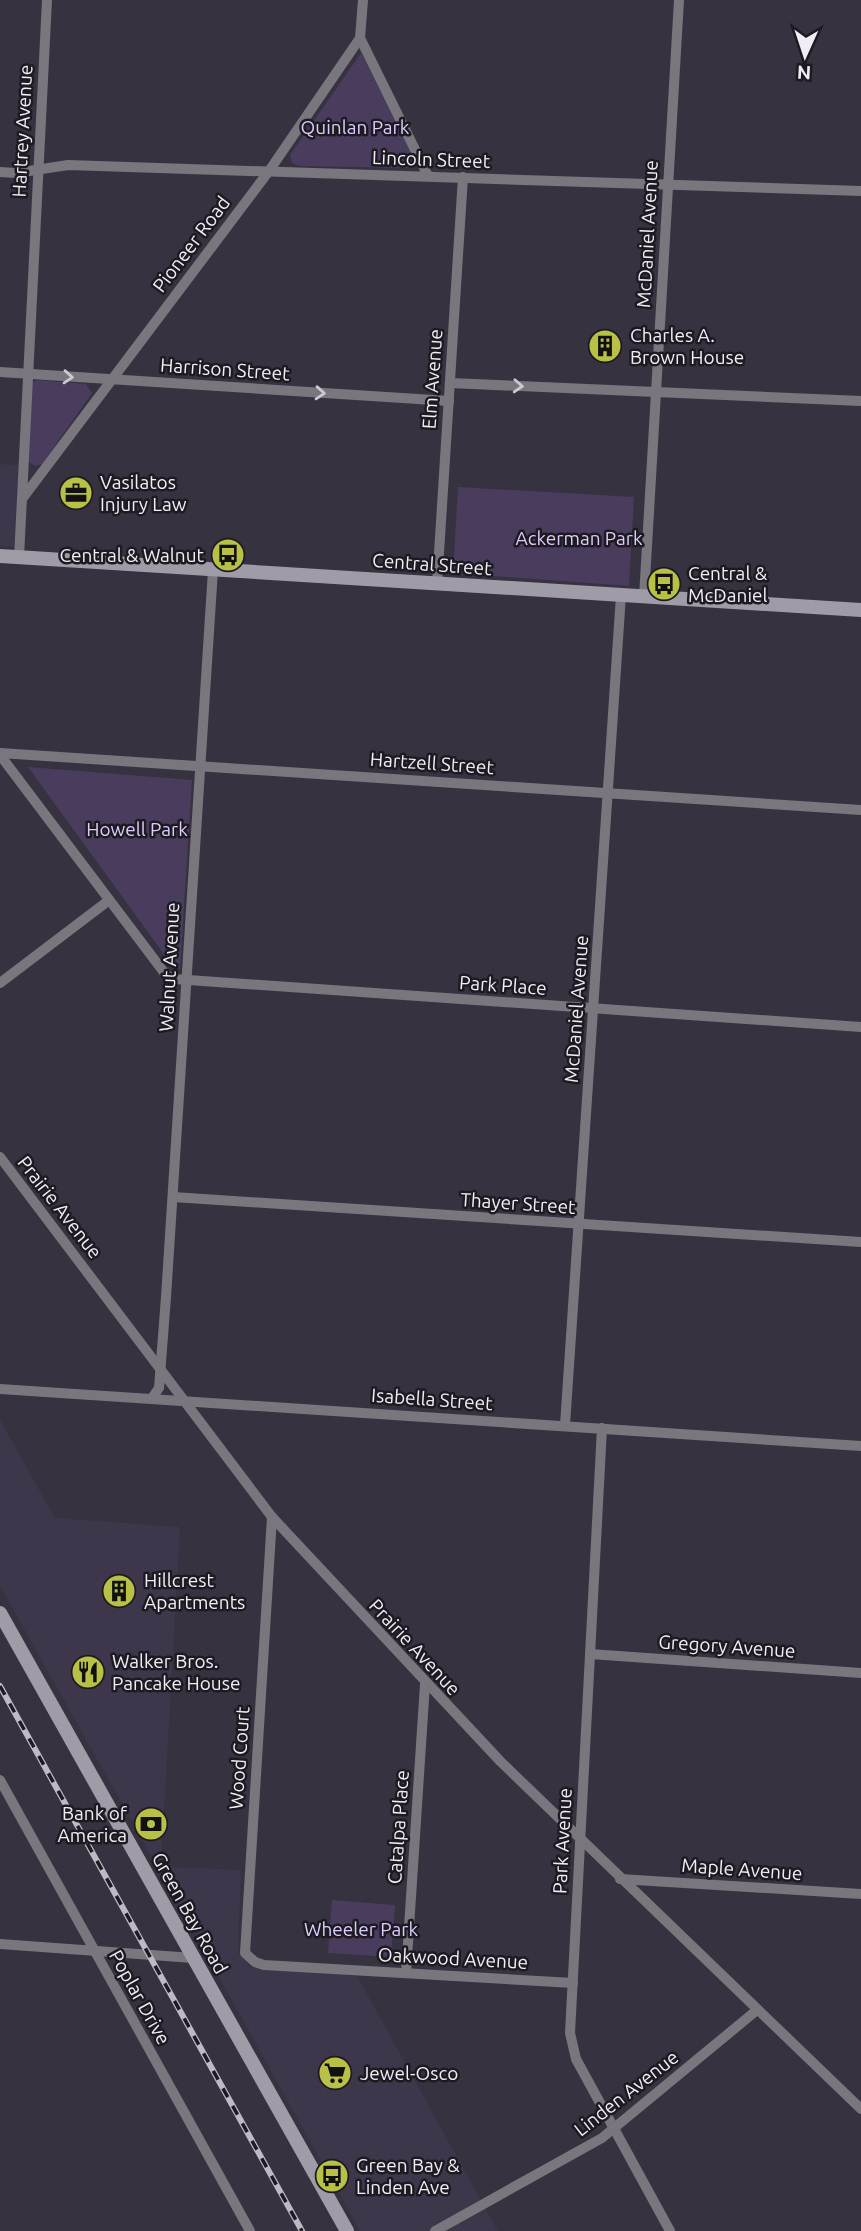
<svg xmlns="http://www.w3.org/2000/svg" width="861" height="2231" viewBox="0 0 861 2231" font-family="Ubuntu,sans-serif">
  <rect width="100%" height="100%" fill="#373240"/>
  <!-- built -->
  <g fill="#3e364b">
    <polygon points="0,464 18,465 14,547 0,546"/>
    <polygon points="0,1420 55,1518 180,1527 161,1865 156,1864 0,1586"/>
    <polygon points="171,1867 241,1870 238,1945 239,1954 249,1966 357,1976 498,2231 360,2231 170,1889"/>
  </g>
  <!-- green -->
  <g fill="#493c5d">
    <polygon points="361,53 413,156 414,164 407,168 300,166 292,163 290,155"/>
    <polygon points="37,380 86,384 92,393 42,464 35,466 28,462 31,383"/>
    <polygon points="458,487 634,497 629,586 453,573"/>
    <polygon points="28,767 192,780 180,969 174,968"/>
    <polygon points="332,1900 395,1905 391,1957 328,1953"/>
  </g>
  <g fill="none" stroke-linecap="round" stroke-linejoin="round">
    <!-- minor -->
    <g stroke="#79767e" stroke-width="10">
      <polyline points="360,38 428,176"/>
      <polyline points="0,172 16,173 68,165 861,191"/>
      <polyline points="0,372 449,401"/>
      <polyline points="450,383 861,401"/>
      <polyline points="22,499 269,171 360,38 363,0"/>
      <polyline points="19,557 47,0"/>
      <polyline points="437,584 463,177"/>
      <polyline points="644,597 679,0"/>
      <polyline points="0,753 861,810"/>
      <polyline points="0,755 166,975 174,979 861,1027"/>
      <polyline points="0,983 108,901"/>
      <polyline points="0,1157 272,1517 501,1762 861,2109"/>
      <polyline points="173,1197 861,1242"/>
      <polyline points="0,1389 861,1446"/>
      <polyline points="152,1398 159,1388 166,1297 213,570"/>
      <polyline points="565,1425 621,595"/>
      <polyline points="602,1428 570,2033 576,2059 670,2231"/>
      <polyline points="272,1517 245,1953 255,1962 264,1965 573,1983"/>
      <polyline points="590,1654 861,1673"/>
      <polyline points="0,1780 250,2231"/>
      <polyline points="620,1879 861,1894"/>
      <polyline points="0,1944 193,1958"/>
      <polyline points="406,1973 425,1684"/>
      <polyline points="435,2231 602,2138 757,2010"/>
    </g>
    <!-- secondary -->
    <g stroke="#9f9ba7" stroke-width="14">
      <polyline points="0,556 861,610"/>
      <polyline points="0,1613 347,2231"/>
    </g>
    <defs>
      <polyline id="rail" points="0,1686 302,2231"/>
    </defs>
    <!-- rail casing -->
    <use href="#rail" stroke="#bdbac4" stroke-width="6"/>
    <!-- rail -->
    <use href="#rail" stroke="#1d1b21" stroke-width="3.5" stroke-dasharray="10" stroke-linecap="butt"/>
  </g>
  <!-- one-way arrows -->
  <defs><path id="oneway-chevron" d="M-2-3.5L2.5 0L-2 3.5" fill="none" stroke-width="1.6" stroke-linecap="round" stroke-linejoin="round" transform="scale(1.75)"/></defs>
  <g stroke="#ccc9d2">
    <use href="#oneway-chevron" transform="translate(68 377) rotate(4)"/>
    <use href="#oneway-chevron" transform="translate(518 386) rotate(3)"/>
    <use href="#oneway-chevron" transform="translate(320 393) rotate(4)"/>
  </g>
  <!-- icons -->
  <defs>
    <symbol id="building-disc" viewBox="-11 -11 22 22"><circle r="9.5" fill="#b9c046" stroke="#1d1b21"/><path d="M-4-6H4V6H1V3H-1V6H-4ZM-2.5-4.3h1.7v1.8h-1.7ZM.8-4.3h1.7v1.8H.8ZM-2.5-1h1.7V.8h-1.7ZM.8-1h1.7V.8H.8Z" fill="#111"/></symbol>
    <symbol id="office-disc" viewBox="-11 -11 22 22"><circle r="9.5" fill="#b9c046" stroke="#1d1b21"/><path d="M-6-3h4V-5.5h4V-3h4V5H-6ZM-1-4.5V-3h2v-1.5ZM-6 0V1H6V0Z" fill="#111"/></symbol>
    <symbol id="bus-disc" viewBox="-11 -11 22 22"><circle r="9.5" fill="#b9c046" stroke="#1d1b21"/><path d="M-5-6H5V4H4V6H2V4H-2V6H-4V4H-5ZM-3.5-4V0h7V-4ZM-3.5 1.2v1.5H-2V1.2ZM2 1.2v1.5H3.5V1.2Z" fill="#111"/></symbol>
    <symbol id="restaurant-disc" viewBox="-11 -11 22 22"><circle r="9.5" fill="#b9c046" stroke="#1d1b21"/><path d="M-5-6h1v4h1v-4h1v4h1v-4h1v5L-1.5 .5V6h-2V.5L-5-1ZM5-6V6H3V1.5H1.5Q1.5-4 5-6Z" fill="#111"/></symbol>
    <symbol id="bank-disc" viewBox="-11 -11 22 22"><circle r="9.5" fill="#b9c046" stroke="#1d1b21"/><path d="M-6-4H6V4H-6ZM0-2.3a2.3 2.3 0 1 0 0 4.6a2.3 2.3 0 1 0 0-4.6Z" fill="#111"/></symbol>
    <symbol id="supermarket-disc" viewBox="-11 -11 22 22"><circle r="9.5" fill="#b9c046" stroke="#1d1b21"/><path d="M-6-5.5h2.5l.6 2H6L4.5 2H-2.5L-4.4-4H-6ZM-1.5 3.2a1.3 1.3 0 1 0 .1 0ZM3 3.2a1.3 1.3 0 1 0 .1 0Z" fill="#111"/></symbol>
  </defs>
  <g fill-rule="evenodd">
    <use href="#building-disc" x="586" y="327" width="38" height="38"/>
    <use href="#office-disc" x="57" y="474" width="38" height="38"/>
    <use href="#bus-disc" x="209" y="536" width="38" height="38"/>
    <use href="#bus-disc" x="645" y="565" width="38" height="38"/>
    <use href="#building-disc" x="100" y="1572" width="38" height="38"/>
    <use href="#restaurant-disc" x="69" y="1653" width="38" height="38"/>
    <use href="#bank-disc" x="132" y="1805" width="38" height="38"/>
    <use href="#supermarket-disc" x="316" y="2054" width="38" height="38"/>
    <use href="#bus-disc" x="313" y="2157" width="38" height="38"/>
  </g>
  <g text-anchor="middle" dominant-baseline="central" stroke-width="5" stroke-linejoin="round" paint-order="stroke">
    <!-- park labels -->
    <g font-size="19" fill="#deccfe" stroke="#1d1b21">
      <text x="355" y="127">Quinlan Park</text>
      <text x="579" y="538">Ackerman Park</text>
      <text x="137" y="829">Howell Park</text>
      <text x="361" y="1929">Wheeler Park</text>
    </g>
    <!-- street labels -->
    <g font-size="19" fill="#f0edf6" stroke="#1d1b21">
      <text transform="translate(22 131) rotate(-87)">Hartrey Avenue</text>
      <text transform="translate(431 159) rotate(2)">Lincoln Street</text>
      <text transform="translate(647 234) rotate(-87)">McDaniel Avenue</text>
      <text transform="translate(191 244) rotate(-53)">Pioneer Road</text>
      <text transform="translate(225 369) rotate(4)">Harrison Street</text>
      <text transform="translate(432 379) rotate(-86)">Elm Avenue</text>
      <text transform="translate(432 564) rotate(4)">Central Street</text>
      <text transform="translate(432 763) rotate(4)">Hartzell Street</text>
      <text transform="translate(169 967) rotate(-87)">Walnut Avenue</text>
      <text transform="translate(503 985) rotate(4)">Park Place</text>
      <text transform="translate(576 1009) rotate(-86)">McDaniel Avenue</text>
      <text transform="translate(518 1203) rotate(4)">Thayer Street</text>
      <text transform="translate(60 1207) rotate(52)">Prairie Avenue</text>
      <text transform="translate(432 1399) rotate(4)">Isabella Street</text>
      <text transform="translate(727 1646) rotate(4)">Gregory Avenue</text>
      <text transform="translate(415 1647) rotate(47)">Prairie Avenue</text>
      <text transform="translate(239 1758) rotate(-86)">Wood Court</text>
      <text transform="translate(398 1827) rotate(-86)">Catalpa Place</text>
      <text transform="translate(562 1841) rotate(-87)">Park Avenue</text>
      <text transform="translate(742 1869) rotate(4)">Maple Avenue</text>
      <text transform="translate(190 1913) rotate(61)">Green Bay Road</text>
      <text transform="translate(453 1958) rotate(3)">Oakwood Avenue</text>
      <text transform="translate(140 1997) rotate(61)">Poplar Drive</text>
      <text transform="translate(626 2093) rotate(-38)">Linden Avenue</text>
    </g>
    <!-- poi labels -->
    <g font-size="19" fill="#f0edf6" stroke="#1d1b21" text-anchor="start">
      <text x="630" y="335">Charles A.<tspan x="630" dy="22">Brown House</tspan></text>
      <text x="100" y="482">Vasilatos<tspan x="100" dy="22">Injury Law</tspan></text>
      <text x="204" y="555" text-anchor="end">Central &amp; Walnut</text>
      <text x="688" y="573">Central &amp;<tspan x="688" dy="22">McDaniel</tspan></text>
      <text x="144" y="1580">Hillcrest<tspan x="144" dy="22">Apartments</tspan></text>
      <text x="112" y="1661">Walker Bros.<tspan x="112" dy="22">Pancake House</tspan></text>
      <text x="127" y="1813" text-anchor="end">Bank of<tspan x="127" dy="22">America</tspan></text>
      <text x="360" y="2073">Jewel-Osco</text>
      <text x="356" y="2165">Green Bay &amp;<tspan x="356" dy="22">Linden Ave</tspan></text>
    </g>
  </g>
  <!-- north arrow -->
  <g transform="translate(805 56) rotate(183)" stroke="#1d1b21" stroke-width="5" paint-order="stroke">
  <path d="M0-5L12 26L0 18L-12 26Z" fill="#f0edf6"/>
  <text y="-10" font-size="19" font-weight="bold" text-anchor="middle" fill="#f0edf6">N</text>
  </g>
</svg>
